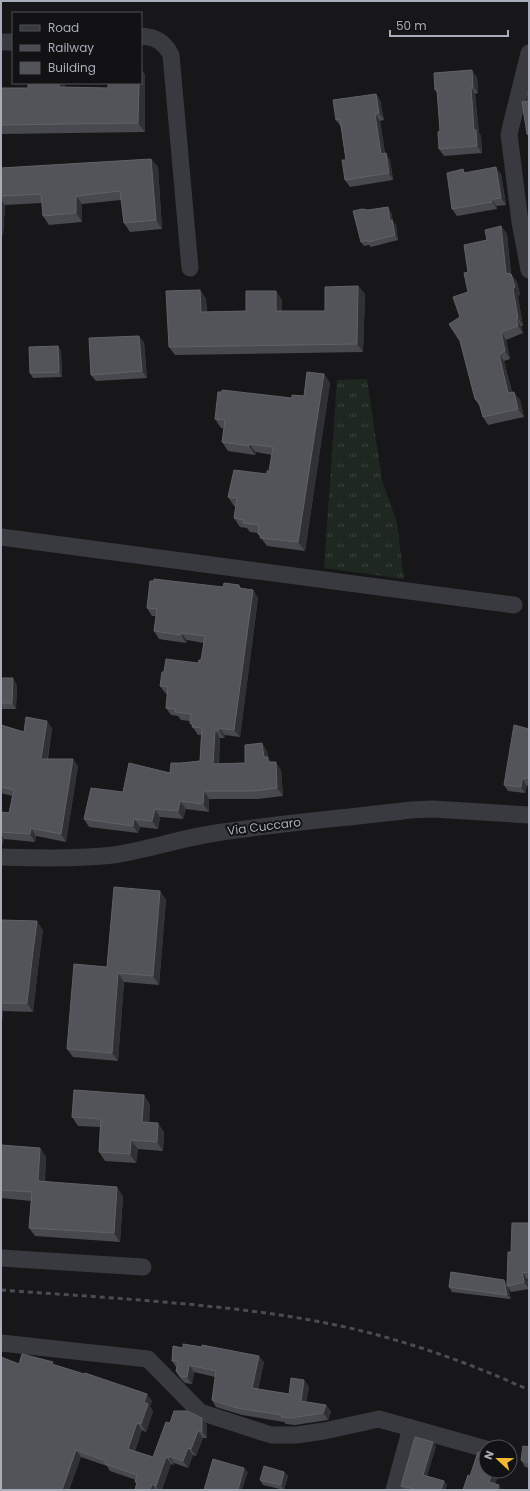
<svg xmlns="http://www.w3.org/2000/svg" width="530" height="1491" viewBox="0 0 530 1491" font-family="Poppins,sans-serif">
  <defs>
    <pattern id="grass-tufts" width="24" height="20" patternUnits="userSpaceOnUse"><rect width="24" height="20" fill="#1e2720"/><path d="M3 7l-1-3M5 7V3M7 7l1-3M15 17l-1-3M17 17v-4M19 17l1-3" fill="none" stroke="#3c443e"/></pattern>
  </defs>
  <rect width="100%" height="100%" fill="#171719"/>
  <!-- grass -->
  <polygon fill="url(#grass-tufts)" points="367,379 382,480 397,523 404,579 324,568 337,380"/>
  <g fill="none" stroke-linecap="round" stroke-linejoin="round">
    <!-- street -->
    <g stroke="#393a40" stroke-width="17">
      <path d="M 141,36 C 156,37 164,42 171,55 L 190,268"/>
      <polyline points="1,42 13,42"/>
      <polyline points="529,53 509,134 520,222 529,270"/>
      <polyline points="1,537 514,605"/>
      <path d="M 1,857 C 38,858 76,859 113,855 C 148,850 181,838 216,833 C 281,823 346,818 411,810 L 433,809 L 529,815"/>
      <polyline points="1,1258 143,1267"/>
      <polyline points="1,1343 148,1359 200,1412 271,1435 296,1435 324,1431 379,1419 486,1449"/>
      <polyline points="394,1490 411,1428"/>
    </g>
    <!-- rail -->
    <path stroke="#4a4c53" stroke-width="3" stroke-dasharray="5 4" stroke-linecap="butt" d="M 1,1290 C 69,1295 138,1299 206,1306 C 257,1311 308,1318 358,1330 C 416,1344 474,1365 529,1390"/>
  </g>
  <!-- wall -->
  <g fill="#48494e">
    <polygon points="145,74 145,132 1,134 1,88 28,88 28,83 65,83 65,87 108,88"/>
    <polygon points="477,77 478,93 475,94 479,133 481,136 482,153 444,156 439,149 440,131 437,93 435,90"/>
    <polygon points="376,94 380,100 384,120 380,121 385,153 390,160 393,180 350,187 345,180 346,160 341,127 336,120"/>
    <polygon points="151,159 158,167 162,229 130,232 124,223 121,200 82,204 82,222 49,225 43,216 42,203 5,205 3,235 1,235 1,168"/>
    <polygon points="463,169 465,173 501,174 506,205 496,206 497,209 457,216 452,209"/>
    <polygon points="388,207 391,212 393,221 396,225 398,240 371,247 369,245 364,246 361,242 368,210"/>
    <polygon points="501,226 507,234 511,274 517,282 520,294 518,297 523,326 521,326 523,333 506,340 510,359 504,361 512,392 520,400 524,417 488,425 483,417 480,407 475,399 460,317 468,292 468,272 487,240"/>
    <polygon points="358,286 365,294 363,352 175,355 169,347 200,290 206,299 207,312 246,311 282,300 282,311 325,311"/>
    <polygon points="144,342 147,378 96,381 91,375"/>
    <polygon points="58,346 61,351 62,377 33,378 30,373"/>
    <polygon points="324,374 330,383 305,551 267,546 258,534 258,533 250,532 247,528 240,527 234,518 236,506 234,506 228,497 267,474 269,471 272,455 256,452 255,455 228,451 222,442 224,428 221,428 215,419 292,398 304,396"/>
    <polygon points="239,585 241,588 253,590 258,598 240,737 225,735 224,738 220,738 219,764 245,763 267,751 268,758 271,762 281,770 283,796 258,799 209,799 209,812 186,809 183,819 160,817 158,829 140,827 138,833 89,827 84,819 123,792 170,773 181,763 200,761 201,735 198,735 190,723 190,721 181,720 178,716 171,715 166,708 167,694 166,694 160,686 164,672 198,663 201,660 204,643 187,640 186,643 159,639 154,631 156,616 152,616 147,608 223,587"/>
    <polygon points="1,678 17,685 16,709 1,709"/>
    <polygon points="1,725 24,732 52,728 48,759 78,766 66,842 36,836 35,842 4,839 2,845 1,845 1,812 9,813 12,796 1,793"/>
    <polygon points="529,729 529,785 527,786 525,793 508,791 504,785"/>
    <polygon points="160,891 166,900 159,985 124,982 118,1061 73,1057 67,1049 107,967"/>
    <polygon points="1,920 43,930 39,960 33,1012 3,1011 1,1030"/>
    <polygon points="150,1104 149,1122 164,1132 163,1151 138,1149 136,1163 105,1161 99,1152 100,1127 78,1126 72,1117"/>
    <polygon points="1,1145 40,1148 46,1157 45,1181 123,1196 120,1242 35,1236 29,1228 31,1201 1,1198"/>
    <polygon points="529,1223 529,1279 527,1279 529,1289 511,1292 508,1287 511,1299 452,1292 449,1287 507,1284 511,1252"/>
    <polygon points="172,1361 264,1362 258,1389 289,1394 304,1380 309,1387 306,1402 326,1405 331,1412 328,1420 295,1425 286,1424 284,1422 242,1415 216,1407 212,1400 215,1377 194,1372 192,1384 185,1383 180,1378 176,1371 176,1367"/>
    <polygon points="19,1364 55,1365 152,1401 150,1406 153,1411 146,1432 142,1430 135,1451 153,1457 170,1423 202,1418 207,1425 207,1438 203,1438 196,1456 193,1455 188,1468 174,1463 174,1465 171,1464 162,1490 135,1490 137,1484 135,1482 136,1480 110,1471 107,1466 81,1457 69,1490"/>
    <polygon points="436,1446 427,1476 444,1481 447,1485 445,1490 404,1490 401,1486"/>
    <polygon points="529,1447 529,1468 525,1467 521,1460"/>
    <polygon points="284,1472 288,1476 284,1490 263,1485 260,1480"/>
  </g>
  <!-- shaded-wall -->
  <g fill="#303134">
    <polygon points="141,69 145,74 145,132 138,123 139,83 141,83"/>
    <polygon points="472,70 477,77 478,93 473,87"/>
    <polygon points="59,83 65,83 65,96 59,87"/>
    <polygon points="471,87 475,94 479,133 481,136 482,153 477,146 474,130"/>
    <polygon points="376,94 380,100 384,120 379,113"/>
    <polygon points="375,114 380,121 386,161 381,154"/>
    <polygon points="386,153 390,160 393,180 389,173"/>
    <polygon points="151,159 158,167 162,229 156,220"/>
    <polygon points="496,167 501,174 506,205 501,198"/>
    <polygon points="76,196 82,204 82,222 76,213"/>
    <polygon points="1,199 5,205 3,235 1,232"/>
    <polygon points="492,199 496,206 497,209 492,202"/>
    <polygon points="388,207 391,212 393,221 396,225 398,240 395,235 390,221"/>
    <polygon points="501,226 507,234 511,280 506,273"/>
    <polygon points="511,274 517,282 520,294 518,297 523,326 518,318 513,289"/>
    <polygon points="358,286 365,294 363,352 357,344"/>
    <polygon points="200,290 206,299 207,321 201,312"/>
    <polygon points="276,291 282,300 282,320 276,311"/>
    <polygon points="516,318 521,326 523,333 518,326"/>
    <polygon points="501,332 506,340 510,359 505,351"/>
    <polygon points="139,336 144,342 147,378 142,371"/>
    <polygon points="58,346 61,351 62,377 59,372"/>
    <polygon points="499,354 504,361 514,400 508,393"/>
    <polygon points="324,374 330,383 305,551 298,542"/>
    <polygon points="514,392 520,400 524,417 518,409"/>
    <polygon points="249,444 256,452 255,455 249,446"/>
    <polygon points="253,590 258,598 240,737 234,730"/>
    <polygon points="181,633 187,640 186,643 181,635"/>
    <polygon points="13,678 17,685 16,709 12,703"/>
    <polygon points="47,721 52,728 46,766 41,759"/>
    <polygon points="219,728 225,735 224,738 219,730"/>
    <polygon points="215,730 220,738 218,772 213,764"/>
    <polygon points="262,743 267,751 268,758 273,765 273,770 264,757"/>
    <polygon points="73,759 78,766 66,842 61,834"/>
    <polygon points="276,762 281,770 283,796 277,788"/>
    <polygon points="522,779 527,786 525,793 521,787"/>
    <polygon points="204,791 209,799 209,812 203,804"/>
    <polygon points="180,801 186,809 183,819 178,811"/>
    <polygon points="155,809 160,817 158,829 152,821"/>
    <polygon points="134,819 140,827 138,833 133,826"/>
    <polygon points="31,828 36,836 35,842 30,834"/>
    <polygon points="1,834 4,839 2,845 1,843"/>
    <polygon points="160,891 166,900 159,985 153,976"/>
    <polygon points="37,921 43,930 39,960 33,1012 27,1003 33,951"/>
    <polygon points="118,973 124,982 118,1061 112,1053"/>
    <polygon points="1,1009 3,1011 1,1030"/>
    <polygon points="144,1095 150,1104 149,1131 142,1122"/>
    <polygon points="158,1123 164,1132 163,1151 157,1142"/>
    <polygon points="131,1140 138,1149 136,1163 130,1154"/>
    <polygon points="40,1148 46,1157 44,1190 38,1181"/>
    <polygon points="117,1187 123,1196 120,1242 114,1233"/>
    <polygon points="522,1272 527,1279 529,1289 524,1282"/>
    <polygon points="504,1280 507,1284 507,1286 508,1287 511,1299 507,1295"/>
    <polygon points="259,1356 264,1362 256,1395 252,1388"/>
    <polygon points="189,1365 194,1372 192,1384 187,1377"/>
    <polygon points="304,1380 309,1387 305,1408 301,1401"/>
    <polygon points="147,1394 152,1401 150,1406 153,1411 146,1432 141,1424 144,1402"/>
    <polygon points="326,1405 331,1412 328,1420 323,1413"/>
    <polygon points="202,1418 207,1425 207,1438 202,1431"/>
    <polygon points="137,1423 142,1430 133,1456 128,1449"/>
    <polygon points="198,1431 203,1438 196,1456 191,1449"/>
    <polygon points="433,1442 436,1446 426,1479 423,1475"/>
    <polygon points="188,1448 193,1455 188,1468 183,1461"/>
    <polygon points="76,1450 81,1457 69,1490 62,1490"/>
    <polygon points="169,1456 174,1463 174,1465 169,1458"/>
    <polygon points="166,1457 171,1464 162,1490 159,1490 156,1486"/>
    <polygon points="244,1468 248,1472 242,1490 238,1490"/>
    <polygon points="493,1471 500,1471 494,1488 489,1482"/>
    <polygon points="284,1472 288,1476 284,1490 281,1485"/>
    <polygon points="444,1481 447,1485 445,1490 441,1490"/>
    <polygon points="152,1484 156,1490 150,1490"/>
    <polygon points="499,1485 502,1490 497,1490"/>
  </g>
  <!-- building -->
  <g fill="#53545a" stroke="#606268">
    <polygon points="472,70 473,87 471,87 474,130 476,130 477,146 439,149 438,132 440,131 437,89 435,90 434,73"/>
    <polygon points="28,83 59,83 59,87 108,88 108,83 139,83 138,123 1,125 1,88 28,88"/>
    <polygon points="529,90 529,136 527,134 522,102 528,101 528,92"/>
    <polygon points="376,94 379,113 375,114 381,154 386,153 389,173 345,180 342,160 346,160 340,119 336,120 333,100"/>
    <polygon points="151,159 156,220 124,223 120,191 76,196 76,213 43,216 41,194 1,196 1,168"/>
    <polygon points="496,167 501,198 492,199 492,202 452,209 447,173 463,169 464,173"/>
    <polygon points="388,207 390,221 392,220 395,235 368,242 367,240 361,242 353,211 362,209 368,210"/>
    <polygon points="501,226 506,273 511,274 515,287 513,289 518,318 516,318 518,326 501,332 505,351 499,354 508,393 514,392 518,409 483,417 479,402 475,399 460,341 449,324 460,317 453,297 468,292 464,273 468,272 464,245 487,240 485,230"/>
    <polygon points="358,286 357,344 169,347 166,291 200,290 201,312 246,311 246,291 276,291 276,311 325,311 325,287"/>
    <polygon points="139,336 142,371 91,375 89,338"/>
    <polygon points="58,346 59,372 30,373 29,347"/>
    <polygon points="307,372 324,374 298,542 260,538 261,535 258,534 259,525 243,523 244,520 234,518 237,498 228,497 234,470 267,474 267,471 269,471 273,447 249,444 249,446 222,442 225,420 215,419 218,392 222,392 222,390 292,398 292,395 304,396"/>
    <polygon points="154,579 223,587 224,583 239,585 239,588 253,590 234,730 219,728 219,730 215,730 213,764 245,763 245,745 262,743 264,757 268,757 268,762 276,762 277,788 253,791 204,791 203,804 180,801 178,811 155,809 152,821 134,819 133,826 84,819 91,788 123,792 129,763 170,773 171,763 181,763 200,761 202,728 192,727 193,724 190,723 191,714 175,712 175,709 166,708 168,687 160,686 162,672 164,672 166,659 198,663 199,660 201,660 205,636 181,633 181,635 154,631 157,609 147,608 150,581 154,581"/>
    <polygon points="1,678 13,678 12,703 1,703"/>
    <polygon points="26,717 47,721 41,759 73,759 61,834 31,828 30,834 1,832 1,812 9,813 14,790 1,787 1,725 24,732"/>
    <polygon points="514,725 529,729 529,777 522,779 521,787 504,785"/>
    <polygon points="114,887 160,891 153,976 118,973 112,1053 67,1049 74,964 107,967"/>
    <polygon points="1,920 37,921 33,951 27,1003 1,1003"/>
    <polygon points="74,1090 144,1095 142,1122 158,1123 157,1142 131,1140 130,1154 99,1152 101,1119 72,1117"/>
    <polygon points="1,1145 40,1148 38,1181 117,1187 114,1233 29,1228 32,1192 1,1190"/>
    <polygon points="512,1223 529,1223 529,1273 522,1272 524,1282 507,1286 508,1252 511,1252"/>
    <polygon points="451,1272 504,1280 507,1295 449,1287"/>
    <polygon points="183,1344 202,1347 202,1345 259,1356 252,1388 289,1394 291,1378 304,1380 301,1401 326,1405 323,1413 291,1418 281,1417 282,1415 237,1408 212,1400 216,1371 189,1365 187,1377 180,1376 176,1371 178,1361 172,1361 173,1346 183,1348"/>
    <polygon points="22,1354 53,1362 52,1364 84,1374 85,1373 147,1394 144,1402 148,1404 141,1424 137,1423 128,1449 153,1457 166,1422 170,1423 174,1411 187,1411 202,1418 202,1431 198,1431 191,1449 188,1448 183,1461 169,1456 169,1458 166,1457 156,1486 152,1484 150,1490 135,1490 137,1482 135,1482 137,1475 105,1464 106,1461 76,1450 62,1490 1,1490 1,1357 19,1364"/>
    <polygon points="415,1437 433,1442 423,1475 444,1481 441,1490 419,1490 401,1486"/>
    <polygon points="523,1446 529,1447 529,1463 521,1460"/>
    <polygon points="478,1452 486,1455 486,1471 493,1471 489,1482 499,1485 497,1490 463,1490 468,1475 470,1476"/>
    <polygon points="213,1459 244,1468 238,1490 204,1490"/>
    <polygon points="264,1466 284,1472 281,1485 260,1480"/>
  </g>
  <g text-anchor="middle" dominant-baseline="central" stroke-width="4" stroke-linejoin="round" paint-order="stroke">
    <!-- street labels -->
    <g font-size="12" fill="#a9adb9" stroke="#121214">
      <text transform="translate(264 826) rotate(-7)">Via Cuccaro</text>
    </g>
  </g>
  <!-- border -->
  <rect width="530" height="1491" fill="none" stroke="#a9adb9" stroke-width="4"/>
  <!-- legend -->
  <rect x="12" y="12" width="130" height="72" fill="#121214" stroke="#4e5056"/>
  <rect x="20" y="25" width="20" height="6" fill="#393a40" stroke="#4e5056"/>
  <text x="48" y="32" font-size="12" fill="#a9adb9">Road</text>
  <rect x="20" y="45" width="20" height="6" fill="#4a4c53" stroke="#4e5056"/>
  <text x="48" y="52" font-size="12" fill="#a9adb9">Railway</text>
  <rect x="20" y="62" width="20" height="12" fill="#53545a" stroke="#4e5056"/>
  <text x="48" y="72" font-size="12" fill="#a9adb9">Building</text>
  <!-- north arrow -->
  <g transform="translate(498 1459) rotate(292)"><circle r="19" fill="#121214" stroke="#4e5056"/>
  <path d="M0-3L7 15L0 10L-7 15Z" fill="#f3b834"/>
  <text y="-6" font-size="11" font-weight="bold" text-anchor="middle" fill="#a9adb9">N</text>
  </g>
  <!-- scale -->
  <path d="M390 30v6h118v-6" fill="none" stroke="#a9adb9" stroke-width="2"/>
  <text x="396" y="30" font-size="12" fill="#a9adb9" stroke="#121214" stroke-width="3" paint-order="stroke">50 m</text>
</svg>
